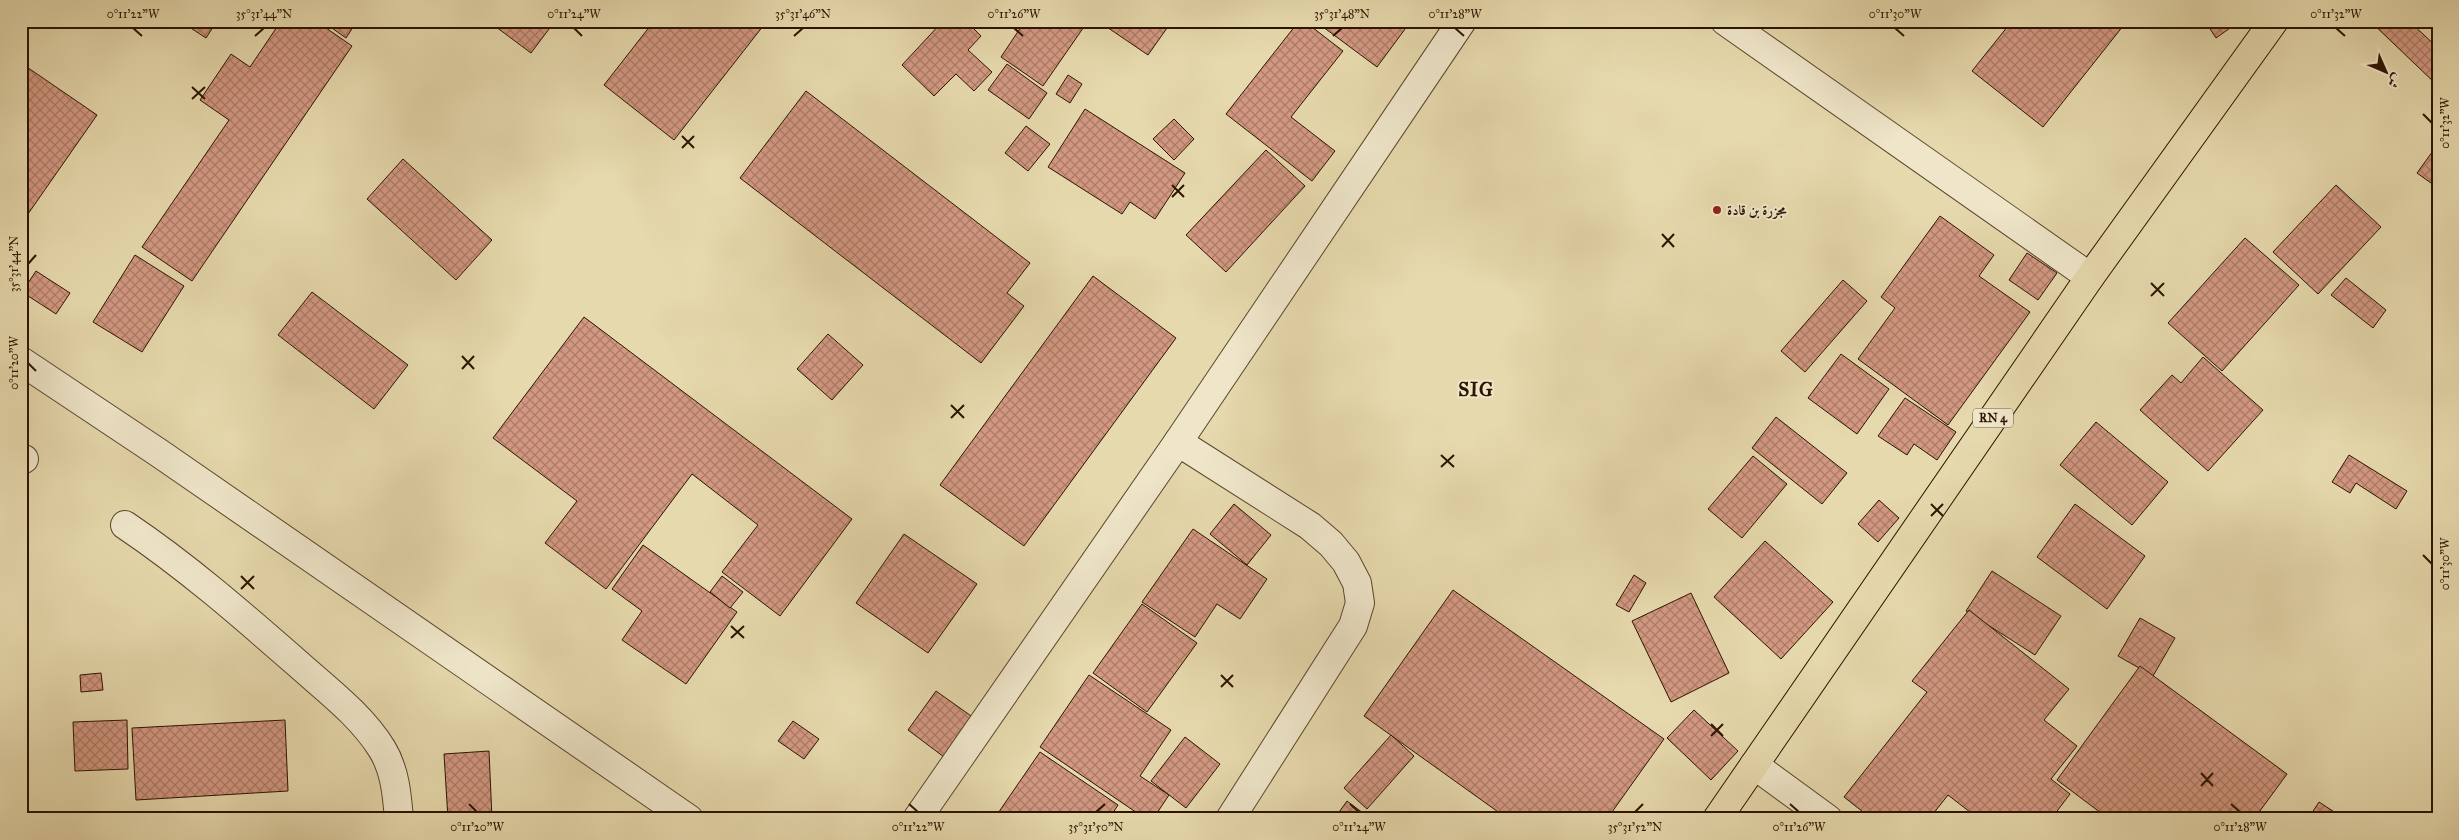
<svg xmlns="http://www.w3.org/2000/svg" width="2459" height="840" viewBox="0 0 2459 840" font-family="'IM FELL Great Primer',Amiri,serif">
  <defs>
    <pattern id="building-cross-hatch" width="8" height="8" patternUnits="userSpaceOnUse" patternTransform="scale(1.25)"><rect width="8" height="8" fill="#d39882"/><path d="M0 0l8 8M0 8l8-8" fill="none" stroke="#ab7b68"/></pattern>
  </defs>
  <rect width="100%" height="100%" fill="#e6d9ad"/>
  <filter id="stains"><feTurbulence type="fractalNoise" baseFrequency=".004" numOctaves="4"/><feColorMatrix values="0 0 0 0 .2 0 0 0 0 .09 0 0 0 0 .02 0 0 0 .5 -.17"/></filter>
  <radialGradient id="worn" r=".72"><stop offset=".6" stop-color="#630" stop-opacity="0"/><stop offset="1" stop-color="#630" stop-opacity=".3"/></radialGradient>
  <!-- building -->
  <g fill="url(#building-cross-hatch)" stroke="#2c1400">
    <polygon points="180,21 217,21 206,38"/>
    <polygon points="281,21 316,21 352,46 192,281 142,247 229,120 200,100 231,54 250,67"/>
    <polygon points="322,21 357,21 346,38"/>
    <polygon points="488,21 555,21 531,53"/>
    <polygon points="654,21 767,21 674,140 604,85"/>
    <polygon points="943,21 966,21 981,36 968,50 992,72 974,91 956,74 934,96 902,65"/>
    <polygon points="1025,21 1088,21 1043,86 1001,57"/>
    <polygon points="1098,21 1158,21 1167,28 1148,55"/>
    <polygon points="1299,21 1304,21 1343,51 1291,117 1335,151 1312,181 1226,114"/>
    <polygon points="1315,21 1411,21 1377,67"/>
    <polygon points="2012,21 2127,21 2043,127 1972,71"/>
    <polygon points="2205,21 2230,21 2233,26 2216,38"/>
    <polygon points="2370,21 2409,21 2438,48 2438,86"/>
    <polygon points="21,63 97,115 21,224"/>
    <polygon points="1007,64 1047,93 1029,119 988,90"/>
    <polygon points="1068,75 1082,84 1070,103 1056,94"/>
    <polygon points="806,91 1030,263 1007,293 1024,306 981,363 740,178"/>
    <polygon points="1085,109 1185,173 1155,219 1130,202 1122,214 1048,167"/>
    <polygon points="1174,119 1194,139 1174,160 1153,139"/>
    <polygon points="1026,126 1050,144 1028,171 1005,153"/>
    <polygon points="2438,144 2438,188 2417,173"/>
    <polygon points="1266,150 1305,186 1226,272 1186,235"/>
    <polygon points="403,159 492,240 456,280 367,199"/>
    <polygon points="2336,185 2381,227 2318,294 2273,252"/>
    <polygon points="1940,216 1994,255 1979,276 2030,312 1948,425 1858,359 1895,308 1881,297"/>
    <polygon points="2245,238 2299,285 2222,371 2168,323"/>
    <polygon points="2027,253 2057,273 2038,300 2009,280"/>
    <polygon points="135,255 184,286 142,352 93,322"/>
    <polygon points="36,271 70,293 56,314 22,292"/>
    <polygon points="1093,276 1176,338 1024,546 940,485"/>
    <polygon points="2346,278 2386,310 2373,328 2331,295"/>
    <polygon points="1843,280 1867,301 1805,372 1781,351"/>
    <polygon points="312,292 408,365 374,409 278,335"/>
    <polygon points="584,317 852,519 780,616 722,572 758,525 692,474 606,589 545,543 577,501 493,438"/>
    <polygon points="828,334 863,365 832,400 797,369"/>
    <polygon points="1841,354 1889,389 1857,434 1808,398"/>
    <polygon points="2203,357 2263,410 2208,471 2140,410 2172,375 2181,383"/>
    <polygon points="1905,398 1956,432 1937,460 1914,444 1907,455 1878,436"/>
    <polygon points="1776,417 1847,473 1822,504 1752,448"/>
    <polygon points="2096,422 2168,482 2132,525 2060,465"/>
    <polygon points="2349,455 2407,491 2396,509 2356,483 2350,493 2332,482"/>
    <polygon points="1753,456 1787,484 1742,538 1708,509"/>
    <polygon points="1879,500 1899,518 1878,542 1858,524"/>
    <polygon points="1234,504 1271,535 1247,565 1210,534"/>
    <polygon points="2075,504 2145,556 2107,609 2037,557"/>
    <polygon points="1193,529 1267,579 1240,619 1217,604 1195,637 1142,602"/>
    <polygon points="904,534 977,584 928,653 856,603"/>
    <polygon points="1765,541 1833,602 1781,659 1714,597"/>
    <polygon points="643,545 737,612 686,684 622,640 642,611 612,589"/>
    <polygon points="1992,571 2061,616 2035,655 1966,611"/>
    <polygon points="1634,575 1646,583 1629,612 1616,605"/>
    <polygon points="722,576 743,592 730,608 710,592"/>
    <polygon points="1453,590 1664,739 1607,819 1508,819 1364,716"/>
    <polygon points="1691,593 1729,673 1671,702 1632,621"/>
    <polygon points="1142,604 1197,643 1147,712 1093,673"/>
    <polygon points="1969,610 2069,689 2044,720 2077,746 2051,779 2070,794 2051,819 1979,819 1948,795 1929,819 1872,819 1844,797 1927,692 1912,681"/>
    <polygon points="2140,618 2175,638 2153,676 2118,656"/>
    <polygon points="2140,666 2287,774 2254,819 2109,819 2057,780"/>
    <polygon points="101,673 103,690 81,692 80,675"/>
    <polygon points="1089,675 1171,730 1140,776 1169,795 1153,819 1146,819 1040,747"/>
    <polygon points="936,691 974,718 944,757 908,730"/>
    <polygon points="1694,710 1738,751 1711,780 1667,738"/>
    <polygon points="127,720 128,769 75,771 73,722"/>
    <polygon points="285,720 288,791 136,800 132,728"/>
    <polygon points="793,721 819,739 804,759 778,741"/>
    <polygon points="1391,735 1414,756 1367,809 1344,788"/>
    <polygon points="1185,737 1220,764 1186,808 1151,781"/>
    <polygon points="489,751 492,819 448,819 444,754"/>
    <polygon points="1040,752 1118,805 1109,819 994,819"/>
    <polygon points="1347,801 1371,819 1334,819"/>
    <polygon points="2319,802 2345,819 2308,819"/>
  </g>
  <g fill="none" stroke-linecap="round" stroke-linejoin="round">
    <defs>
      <g id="minor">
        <polyline points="1725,21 2090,277"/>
        <polyline points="21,361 159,453 689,819"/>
        <polyline points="1178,442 1310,526 1331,544 1346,562 1357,583 1360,603 1353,626 1230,819"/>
        <polyline points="21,458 24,459"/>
        <path d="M 125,525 C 186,566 241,614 297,663 C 326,689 361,715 382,749 C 395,770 397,795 399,819"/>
        <polyline points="1754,765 1828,819"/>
        <polyline points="917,819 1178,442 1462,21"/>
      </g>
      <polyline id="major" points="1717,819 2090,277 2274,21"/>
    </defs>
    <!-- minor casing -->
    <use href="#minor" stroke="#5a452b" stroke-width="30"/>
    <!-- major casing -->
    <use href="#major" stroke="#2c1400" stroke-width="30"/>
    <!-- minor -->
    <use href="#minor" stroke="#efe6ca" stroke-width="28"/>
    <!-- major -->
    <use href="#major" stroke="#e6d9ad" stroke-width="28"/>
  </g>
  <!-- ticks -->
  <path fill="none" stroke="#2c1400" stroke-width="2" d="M 133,28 L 142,36M 574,28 L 582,36M 1014,28 L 1023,36M 1455,28 L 1464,36M 1895,28 L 1904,36M 2336,28 L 2345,36M 255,36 L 264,28M 794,36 L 803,28M 1333,36 L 1342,28M 192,87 L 205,99M 192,99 L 205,87M 2423,114 L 2432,123M 682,136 L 694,148M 682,148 L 694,136M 1172,185 L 1184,197M 1172,197 L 1184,185M 1662,234 L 1674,247M 1662,247 L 1674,234M 28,264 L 36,255M 2151,283 L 2164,296M 2151,296 L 2164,283M 462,356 L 474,369M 28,363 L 36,371M 462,369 L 474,356M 951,405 L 964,418M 951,418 L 964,405M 1441,455 L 1454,467M 1441,467 L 1454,455M 1931,504 L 1943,516M 1931,516 L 1943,504M 2423,555 L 2432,564M 241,576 L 254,589M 241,589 L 254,576M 731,626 L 744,638M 731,638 L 744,626M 1221,675 L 1233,687M 1221,687 L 1233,675M 1711,724 L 1723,736M 1711,736 L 1723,724M 2201,773 L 2213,786M 2201,786 L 2213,773M 469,804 L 477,812M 909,804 L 918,812M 1350,804 L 1359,812M 1790,804 L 1799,812M 2231,804 L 2240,812M 1096,812 L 1105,804M 1635,812 L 1643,804"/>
  <!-- markers -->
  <circle fill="#8f2418" stroke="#efe6ca" stroke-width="2" cx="1717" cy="210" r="5"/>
  <g text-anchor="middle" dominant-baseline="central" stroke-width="4" stroke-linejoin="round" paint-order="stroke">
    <!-- shield labels -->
    <rect fill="#efe6ca" stroke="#66533d" stroke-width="1" x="1973" y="408.5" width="40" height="19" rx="4"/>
    <g font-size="12" font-weight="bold" fill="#2c1400">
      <text x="1993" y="418">RN 4</text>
    </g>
    <!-- poi labels -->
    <g font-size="14" font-weight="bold" fill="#2c1400" stroke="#efe6ca" text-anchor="start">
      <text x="1727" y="210">مجزرة بن قادة</text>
    </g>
    <!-- district labels -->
    <g font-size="19" font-weight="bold" letter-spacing="1" fill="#2c1400" stroke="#efe6ca">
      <text x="1476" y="389">SIG</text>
    </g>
  </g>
  <!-- margin -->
  <rect width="2459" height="840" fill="none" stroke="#e6d9ad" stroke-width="55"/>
  <!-- north arrow -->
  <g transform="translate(2386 72) rotate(135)" stroke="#efe6ca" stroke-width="4" paint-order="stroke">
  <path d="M0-4L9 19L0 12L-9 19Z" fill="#2c1400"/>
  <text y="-8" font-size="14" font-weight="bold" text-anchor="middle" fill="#2c1400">ش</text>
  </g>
  <rect x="28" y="28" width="2404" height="784" fill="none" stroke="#2c1400" stroke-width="2"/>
  <g font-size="12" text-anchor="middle" fill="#2c1400">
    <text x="133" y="18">0°11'22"W</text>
    <text x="264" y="18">35°31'44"N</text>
    <text x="574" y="18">0°11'24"W</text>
    <text x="803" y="18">35°31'46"N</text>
    <text x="1014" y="18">0°11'26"W</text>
    <text x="1342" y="18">35°31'48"N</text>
    <text x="1455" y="18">0°11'28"W</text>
    <text x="1895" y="18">0°11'30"W</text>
    <text x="2336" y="18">0°11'32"W</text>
    <text transform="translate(2445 123) rotate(-90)" y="4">0°11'32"W</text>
    <text transform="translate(14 264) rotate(-90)" y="4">35°31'44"N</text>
    <text transform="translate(14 363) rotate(-90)" y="4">0°11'20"W</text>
    <text transform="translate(2445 564) rotate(-90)" y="4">0°11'30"W</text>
    <text x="477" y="831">0°11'20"W</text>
    <text x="918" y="831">0°11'22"W</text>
    <text x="1096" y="831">35°31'50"N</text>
    <text x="1359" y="831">0°11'24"W</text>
    <text x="1635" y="831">35°31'52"N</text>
    <text x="1799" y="831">0°11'26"W</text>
    <text x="2240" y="831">0°11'28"W</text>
  </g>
  <rect width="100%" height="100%" filter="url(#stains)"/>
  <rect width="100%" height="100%" fill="url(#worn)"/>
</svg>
